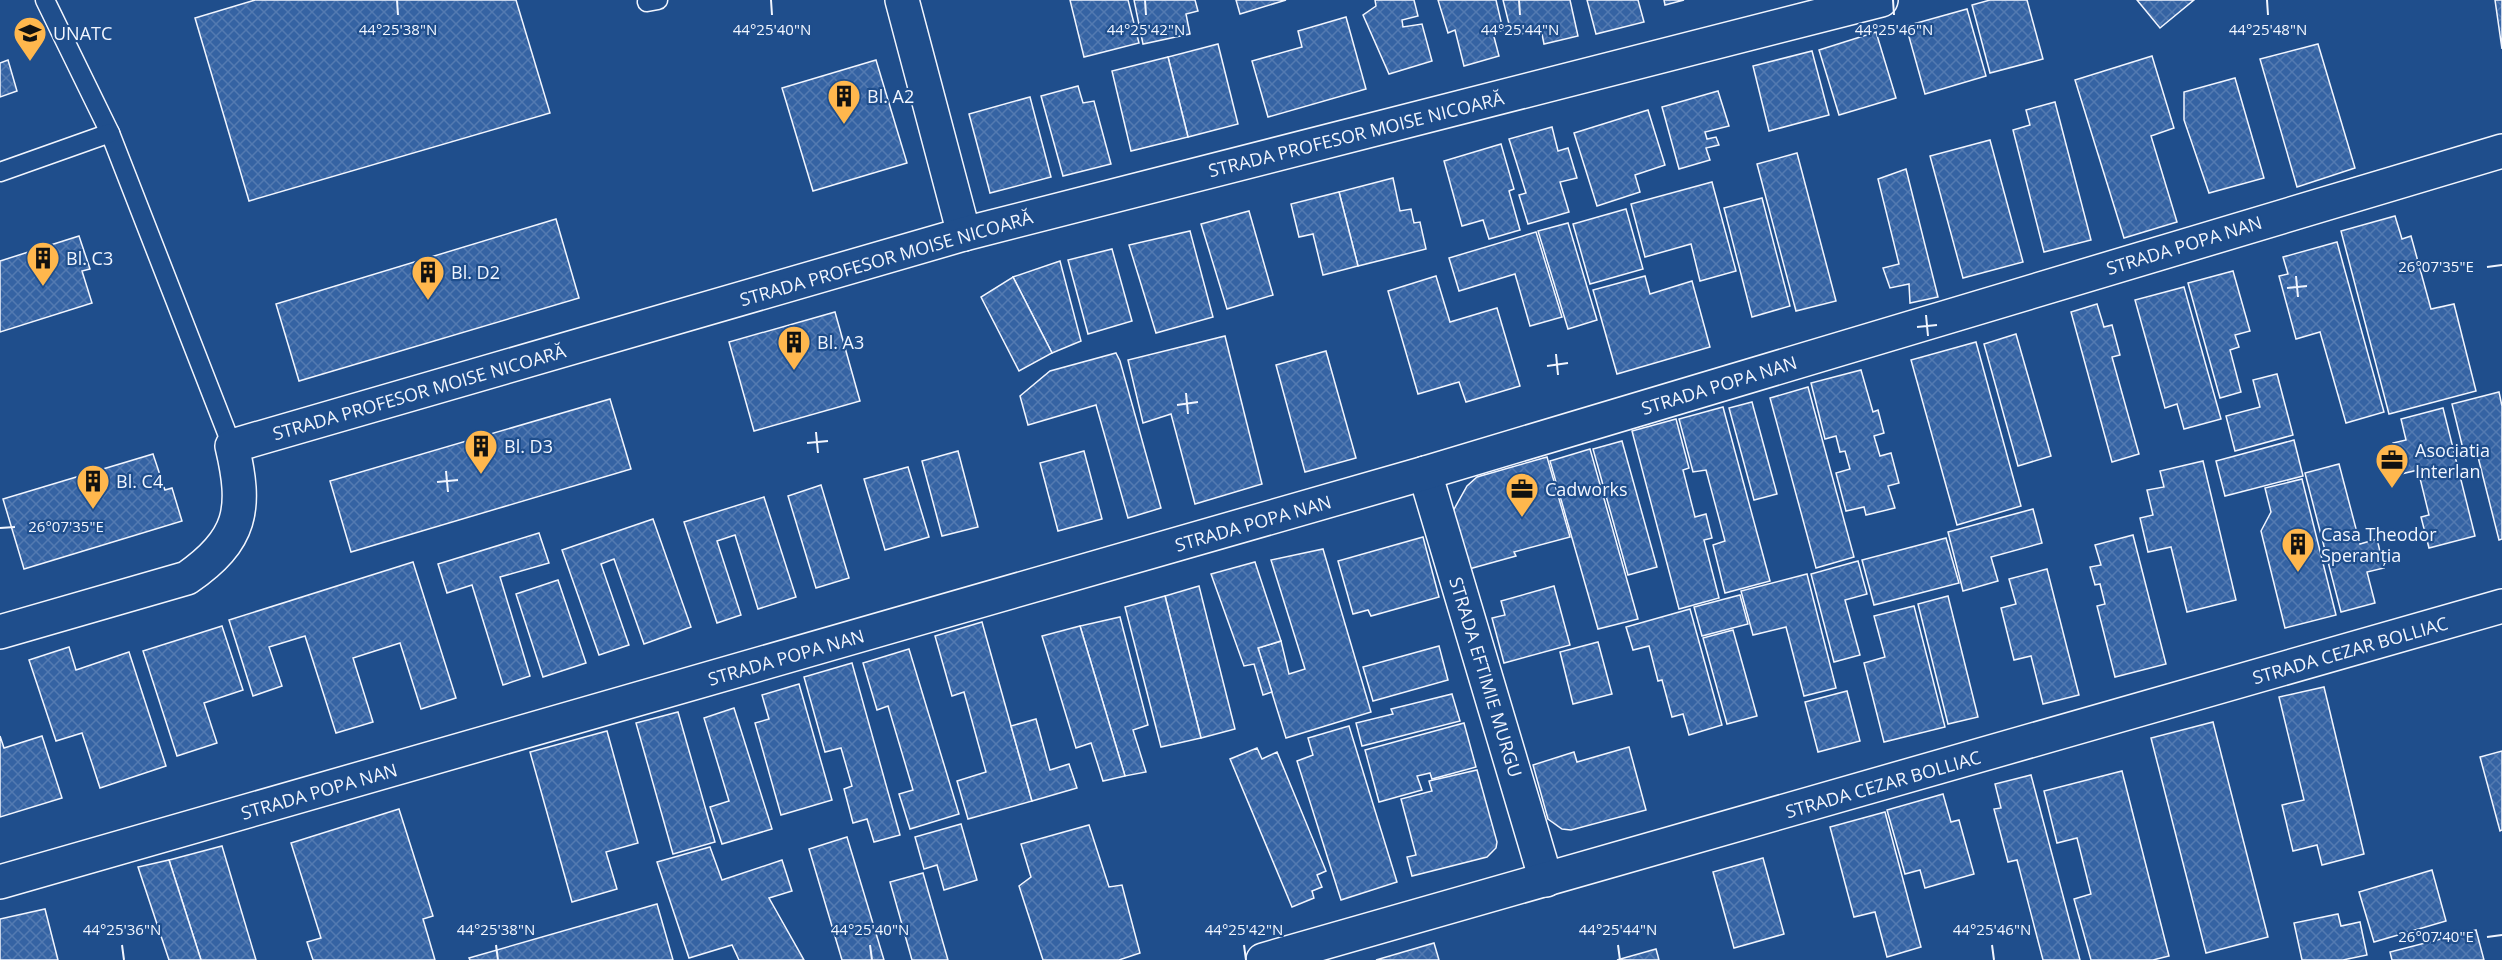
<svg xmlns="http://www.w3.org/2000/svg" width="2502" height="960" viewBox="0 0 2502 960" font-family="'Open Sans',sans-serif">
  <defs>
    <pattern id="building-cross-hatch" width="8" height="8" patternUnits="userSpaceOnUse" patternTransform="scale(1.5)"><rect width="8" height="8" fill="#3563a3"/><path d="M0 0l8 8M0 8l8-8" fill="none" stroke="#537ab1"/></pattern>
  </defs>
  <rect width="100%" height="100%" fill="#1f4e8c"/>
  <!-- building -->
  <g fill="url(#building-cross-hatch)" stroke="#f2f6ff" stroke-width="1.5">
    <polygon points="255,0 516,0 550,113 249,201 195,18"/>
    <polygon points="1070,0 1128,0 1139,43 1084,57"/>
    <polygon points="1134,0 1195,0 1198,11 1186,14 1190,34 1143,44"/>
    <polygon points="1236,0 1286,0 1240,14"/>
    <polygon points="1375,0 1414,0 1418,16 1402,20 1403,27 1422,24 1432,61 1389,74 1363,15 1376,6"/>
    <polygon points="1438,0 1496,0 1503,30 1493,33 1499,56 1464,66 1455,30 1448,33"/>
    <polygon points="1503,0 1570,0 1578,36 1544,44 1541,29 1512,36"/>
    <polygon points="1587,0 1638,0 1644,22 1596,34"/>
    <polygon points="1664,0 1684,0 1665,5"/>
    <polygon points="1990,0 2027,0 2043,59 1990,73 1972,5"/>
    <polygon points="2137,0 2194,0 2160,28"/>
    <polygon points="2495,0 2502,0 2502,49"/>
    <polygon points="1967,9 1986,76 1925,94 1906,26"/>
    <polygon points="1346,17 1366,89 1268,117 1252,61 1302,47 1298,31"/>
    <polygon points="1876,32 1896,98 1839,115 1819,50"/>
    <polygon points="1218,44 1238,124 1188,137 1168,57"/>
    <polygon points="2318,44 2355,168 2297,187 2260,59"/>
    <polygon points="1812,51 1829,115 1769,131 1753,66"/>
    <polygon points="2152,56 2174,128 2151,136 2177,222 2124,238 2075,80"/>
    <polygon points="1168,57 1188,137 1131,151 1112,71"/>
    <polygon points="8,60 17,91 0,97 0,63"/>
    <polygon points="876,60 907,163 813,191 782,88"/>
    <polygon points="2235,78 2264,178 2209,193 2184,120 2184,92"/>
    <polygon points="1078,86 1083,103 1094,101 1111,164 1063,176 1041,96"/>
    <polygon points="1718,91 1729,126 1705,132 1707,139 1716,137 1719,145 1706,148 1710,160 1679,169 1662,107"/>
    <polygon points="1030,97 1051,177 990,193 969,114"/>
    <polygon points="2055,102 2091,240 2044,252 2013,130 2030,125 2026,110"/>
    <polygon points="1648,110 1665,165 1635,175 1640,192 1597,206 1574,133"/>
    <polygon points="1552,127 1558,151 1568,148 1577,178 1560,182 1569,212 1528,224 1519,195 1526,193 1509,139"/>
    <polygon points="1990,140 2023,262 1963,278 1930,156"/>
    <polygon points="1501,144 1514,189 1509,191 1520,230 1489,239 1483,220 1462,226 1444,161"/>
    <polygon points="1797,153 1836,301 1796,311 1757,164"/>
    <polygon points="1906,169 1938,297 1910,303 1909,284 1890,288 1883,268 1899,264 1878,179"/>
    <polygon points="1393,178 1400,211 1411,209 1414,223 1420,222 1426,249 1358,266 1339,192"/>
    <polygon points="1712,182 1736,271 1700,281 1691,244 1645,257 1631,204"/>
    <polygon points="1339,192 1358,266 1323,275 1313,234 1299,237 1291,204"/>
    <polygon points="1762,198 1790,306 1752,317 1724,208"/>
    <polygon points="1626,209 1643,269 1590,284 1573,224"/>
    <polygon points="1249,211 1273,295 1227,309 1201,224"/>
    <polygon points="2395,216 2402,239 2411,236 2431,309 2454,304 2476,391 2389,414 2341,231"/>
    <polygon points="556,219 579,298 299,381 276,304"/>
    <polygon points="1568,223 1597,320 1568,329 1538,231"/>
    <polygon points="1190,231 1213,317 1156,333 1129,245"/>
    <polygon points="1536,232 1562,317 1530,326 1515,274 1459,291 1449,258"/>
    <polygon points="79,236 90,269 82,271 92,303 0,332 0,261"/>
    <polygon points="2337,242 2384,412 2346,423 2320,332 2296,339 2279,276 2288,274 2283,257"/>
    <polygon points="1112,249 1132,321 1088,334 1068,260"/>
    <polygon points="1060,261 1081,341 1052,353 1013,277"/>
    <polygon points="2233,271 2250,331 2235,335 2239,347 2230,350 2241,392 2220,398 2188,283"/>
    <polygon points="1436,276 1450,322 1497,308 1520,386 1466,402 1459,382 1418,394 1388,291"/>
    <polygon points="1645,276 1650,294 1692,281 1710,347 1617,374 1593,290"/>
    <polygon points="1013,277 1052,353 1019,371 981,297"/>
    <polygon points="2184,287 2221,419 2184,429 2177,404 2165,408 2135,300"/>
    <polygon points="2097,304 2104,327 2112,325 2120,355 2112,357 2139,454 2112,462 2071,312"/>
    <polygon points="835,312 860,401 754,431 729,342"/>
    <polygon points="2016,334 2051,456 2018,466 1984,344"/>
    <polygon points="1225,336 1262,484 1195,504 1171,414 1143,423 1128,360"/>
    <polygon points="1976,342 2021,506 1957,525 1911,360"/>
    <polygon points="1326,351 1356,458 1305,472 1276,365"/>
    <polygon points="1116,353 1120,361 1161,508 1128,518 1096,405 1028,425 1020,396 1050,371"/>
    <polygon points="1861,370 1873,412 1878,410 1884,433 1874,436 1880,456 1891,453 1899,483 1888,486 1895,508 1866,515 1864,507 1846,511 1836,473 1850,469 1845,451 1840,452 1836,436 1825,439 1811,383"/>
    <polygon points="2277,374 2293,435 2235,451 2226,416 2260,407 2253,380"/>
    <polygon points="1808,387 1854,557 1816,568 1770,398"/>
    <polygon points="2499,392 2502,406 2502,539 2499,540 2476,449 2464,453 2452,404"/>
    <polygon points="610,399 631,469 351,552 330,481"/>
    <polygon points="1752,402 1777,494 1754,500 1729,408"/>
    <polygon points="1723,407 1770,581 1725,593 1713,545 1725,541 1706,470 1693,472 1679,419"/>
    <polygon points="2443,408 2475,536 2429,548 2421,517 2429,515 2418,470 2401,474 2393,443 2406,440 2401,419"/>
    <polygon points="1676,419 1689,468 1683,470 1695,517 1706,514 1712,538 1704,540 1719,598 1679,609 1632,431"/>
    <polygon points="2294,440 2303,476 2225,496 2216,461"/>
    <polygon points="1622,441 1657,567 1628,575 1593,449"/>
    <polygon points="1590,449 1638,619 1598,629 1550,461"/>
    <polygon points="958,451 978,527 942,536 922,461"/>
    <polygon points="1084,451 1102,519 1058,531 1040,463"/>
    <polygon points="153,454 165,490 172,488 182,521 24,569 3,499"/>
    <polygon points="1547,457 1570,537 1514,552 1516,556 1469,569 1453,511 1467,486 1477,477"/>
    <polygon points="2203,461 2236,600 2187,612 2171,547 2148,552 2140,518 2153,515 2147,490 2164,487 2160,471"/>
    <polygon points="2339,464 2360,544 2377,539 2384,568 2367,572 2375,603 2341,612 2305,473"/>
    <polygon points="908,467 929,537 885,550 864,479"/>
    <polygon points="2302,479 2336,615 2285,628 2261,531 2271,512 2265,488"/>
    <polygon points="821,485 849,578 816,588 788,496"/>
    <polygon points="764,497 796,597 758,609 735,535 717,541 741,615 717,623 684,522"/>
    <polygon points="2033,509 2042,543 1991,557 1998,581 1963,591 1948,532"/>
    <polygon points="653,519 691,627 644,644 614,559 601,564 629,645 599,655 562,550"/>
    <polygon points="539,533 549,563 500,577 530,676 503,685 472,585 447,593 438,564"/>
    <polygon points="2133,535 2166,664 2115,677 2097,606 2105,604 2100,584 2095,585 2090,567 2101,565 2095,545"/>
    <polygon points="1423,537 1439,597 1371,616 1368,610 1353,614 1338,561"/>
    <polygon points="1946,538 1959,583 1874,605 1862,560"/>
    <polygon points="1323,549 1371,712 1286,738 1258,648 1281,641 1289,674 1305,669 1271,560"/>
    <polygon points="1858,561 1867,594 1845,600 1860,655 1834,662 1811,574"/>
    <polygon points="413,562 456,698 421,709 400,643 353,658 373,722 336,733 305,636 269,647 282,686 253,696 229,620"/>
    <polygon points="1255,562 1281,641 1258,648 1272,692 1263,695 1254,664 1244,666 1211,574"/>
    <polygon points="2047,569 2079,695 2043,704 2031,656 2014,660 2001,608 2016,604 2009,579"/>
    <polygon points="1807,574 1836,688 1804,696 1786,627 1753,635 1741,591"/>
    <polygon points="558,580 586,663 543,677 516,594"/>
    <polygon points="1199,586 1235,729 1201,738 1165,596"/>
    <polygon points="1554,586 1570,645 1504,663 1492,618 1505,615 1501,601"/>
    <polygon points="1740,595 1748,624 1702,636 1694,607"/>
    <polygon points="1165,596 1201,738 1161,747 1125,607"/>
    <polygon points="1948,596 1978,717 1948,724 1918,604"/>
    <polygon points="1914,606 1945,727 1884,742 1864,663 1885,657 1874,616"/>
    <polygon points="1690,609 1722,725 1689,735 1683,714 1672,717 1662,680 1658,681 1649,646 1633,650 1626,627"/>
    <polygon points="1120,617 1148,725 1133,730 1146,772 1125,776 1080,626"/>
    <polygon points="982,622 1032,801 968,819 957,781 986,772 964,692 952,696 935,636"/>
    <polygon points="222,626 243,690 204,703 217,743 177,756 143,651"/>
    <polygon points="1080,626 1125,776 1103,781 1091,743 1076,748 1042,636"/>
    <polygon points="1733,630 1757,716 1727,724 1703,638"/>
    <polygon points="1598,642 1612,694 1573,704 1560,652"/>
    <polygon points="1439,646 1448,680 1373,701 1363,667"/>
    <polygon points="69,647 76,670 129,652 166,766 100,788 82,733 56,741 29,660"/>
    <polygon points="909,649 959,814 910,829 899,794 913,790 888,706 877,710 863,663"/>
    <polygon points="852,663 900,835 874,842 867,819 853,823 844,789 852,786 841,748 825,752 804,677"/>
    <polygon points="799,684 832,800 781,815 755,723 769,719 762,695"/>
    <polygon points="2324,687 2364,854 2322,865 2317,845 2293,851 2282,805 2304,800 2279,697"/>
    <polygon points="1847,691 1860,741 1818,752 1805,702"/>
    <polygon points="1452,694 1460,721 1362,746 1356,723 1393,714 1391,709"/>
    <polygon points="734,708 772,829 722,844 710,807 729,801 704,718"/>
    <polygon points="678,712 715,842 673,854 636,723"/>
    <polygon points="1036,719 1050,770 1069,764 1077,788 1032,801 1011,726"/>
    <polygon points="2213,722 2268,937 2206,953 2151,738"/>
    <polygon points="1464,723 1476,767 1432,779 1430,773 1417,776 1422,790 1379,802 1365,750"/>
    <polygon points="1349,726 1397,882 1341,900 1297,761 1313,755 1308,738"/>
    <polygon points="607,731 638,843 606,852 617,889 572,902 530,752"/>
    <polygon points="0,736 4,748 42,736 62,798 0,817"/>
    <polygon points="1629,747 1646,810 1571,830 1562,829 1548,819 1533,765 1574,752 1577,762"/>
    <polygon points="1257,748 1262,759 1277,752 1326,871 1317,875 1322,887 1312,891 1314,898 1292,907 1230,759"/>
    <polygon points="2502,751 2502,830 2500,831 2480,757"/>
    <polygon points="1477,770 1497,842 1496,848 1487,857 1412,876 1407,857 1416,855 1401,799 1432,791 1429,781"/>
    <polygon points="2122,771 2169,956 2153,960 2091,960 2074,899 2091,894 2077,838 2057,843 2044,791"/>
    <polygon points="2031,775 2080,960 2043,960 2017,860 2008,862 1994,809 2001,808 1995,784"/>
    <polygon points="1943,794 1951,822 1959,820 1974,874 1925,888 1920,870 1905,874 1887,810"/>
    <polygon points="399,809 433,916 423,919 435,960 313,960 307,942 321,938 291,843"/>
    <polygon points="1885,812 1921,947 1887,957 1875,912 1854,917 1830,827"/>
    <polygon points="961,824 977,880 944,890 937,865 924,869 915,837"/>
    <polygon points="1089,825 1109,887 1122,885 1140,953 1119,960 1043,960 1019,886 1031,877 1021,844"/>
    <polygon points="847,837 884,960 842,960 809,849"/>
    <polygon points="222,846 256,960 201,960 169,860"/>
    <polygon points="710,847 722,880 782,860 792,891 769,898 804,960 739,960 732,945 689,958 657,862"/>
    <polygon points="1763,858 1784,934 1734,948 1713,872"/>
    <polygon points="169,860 201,960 169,960 138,867"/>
    <polygon points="2432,870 2446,921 2374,942 2359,892"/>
    <polygon points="923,873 948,960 912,960 890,882"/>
    <polygon points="657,904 673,960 470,960 469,958"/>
    <polygon points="45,909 58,960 0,960 0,919"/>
    <polygon points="2338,914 2341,926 2360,922 2367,955 2343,960 2302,960 2294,923"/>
    <polygon points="2476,930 2484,960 2392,960 2390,952"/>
    <polygon points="1434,943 1439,960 1376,960"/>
    <polygon points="1656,949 1659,960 1617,960"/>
  </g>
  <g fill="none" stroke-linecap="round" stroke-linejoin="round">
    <defs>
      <g id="service">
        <polyline points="45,0 110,133 232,446"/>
        <polyline points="647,2 658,0"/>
        <polyline points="0,172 110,133"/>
      </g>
      <g id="minor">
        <polyline points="902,0 964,234"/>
        <polyline points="1425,473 1546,880"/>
        <path d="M 0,632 L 187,578 C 242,540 247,509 232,446 L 964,234 L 1881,0"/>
        <polyline points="0,882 1425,473 2502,151"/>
        <polyline points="1263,960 2502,606"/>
      </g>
    </defs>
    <!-- service casing -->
    <use href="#service" stroke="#f2f6ff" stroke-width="21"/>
    <!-- minor casing -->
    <use href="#minor" stroke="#f2f6ff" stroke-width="36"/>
    <!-- service -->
    <use href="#service" stroke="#1f4e8c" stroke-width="18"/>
    <!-- minor -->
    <use href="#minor" stroke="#1f4e8c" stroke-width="33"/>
  </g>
  <!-- ticks -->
  <path fill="none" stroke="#f2f6ff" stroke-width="2" d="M 397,0 L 398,15M 771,0 L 772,15M 1145,0 L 1146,15M 1519,0 L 1520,15M 1893,0 L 1894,15M 2267,0 L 2268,15M 2487,267 L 2502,265M 2296,276 L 2298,297M 2287,288 L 2307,286M 1926,315 L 1928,336M 1917,327 L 1937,325M 1556,354 L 1558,375M 1547,366 L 1568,363M 1186,393 L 1188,414M 1177,405 L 1198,402M 816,432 L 818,453M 807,443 L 828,441M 446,471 L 448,492M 437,482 L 458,480M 0,528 L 15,527M 2487,937 L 2502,935M 122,945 L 124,960M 496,945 L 498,960M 870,945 L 872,960M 1244,945 L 1246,960M 1618,945 L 1620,960M 1992,945 L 1994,960"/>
  <!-- icons -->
  <defs>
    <symbol id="university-pin" viewBox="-11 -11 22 30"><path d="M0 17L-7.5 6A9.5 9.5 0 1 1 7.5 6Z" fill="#ffb74d" stroke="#1f4e8c"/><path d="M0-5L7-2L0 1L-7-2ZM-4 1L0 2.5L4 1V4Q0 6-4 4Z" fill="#111"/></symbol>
    <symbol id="building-pin" viewBox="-11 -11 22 30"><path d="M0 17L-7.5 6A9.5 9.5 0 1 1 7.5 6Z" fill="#ffb74d" stroke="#1f4e8c"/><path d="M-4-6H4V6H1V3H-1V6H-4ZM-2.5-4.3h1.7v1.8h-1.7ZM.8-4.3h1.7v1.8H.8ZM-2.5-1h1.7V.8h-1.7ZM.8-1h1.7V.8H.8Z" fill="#111"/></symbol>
    <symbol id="office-pin" viewBox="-11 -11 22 30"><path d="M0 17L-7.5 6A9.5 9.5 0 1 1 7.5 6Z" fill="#ffb74d" stroke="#1f4e8c"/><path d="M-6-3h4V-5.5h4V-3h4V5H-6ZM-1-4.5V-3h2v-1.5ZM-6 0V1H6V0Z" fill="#111"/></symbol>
  </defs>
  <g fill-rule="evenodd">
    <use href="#university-pin" x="11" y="14" width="38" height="52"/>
    <use href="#building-pin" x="825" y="77" width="38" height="52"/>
    <use href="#building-pin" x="24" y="239" width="38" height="52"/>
    <use href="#building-pin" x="409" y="253" width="38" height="52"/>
    <use href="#building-pin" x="775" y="323" width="38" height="52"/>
    <use href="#building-pin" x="462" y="427" width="38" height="52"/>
    <use href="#office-pin" x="2373" y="441" width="38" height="52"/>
    <use href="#building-pin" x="74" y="462" width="38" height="52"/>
    <use href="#office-pin" x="1503" y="470" width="38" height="52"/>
    <use href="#building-pin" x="2279" y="525" width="38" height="52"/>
  </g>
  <g text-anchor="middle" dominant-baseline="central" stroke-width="4.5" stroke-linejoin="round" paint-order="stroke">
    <!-- poi labels -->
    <g font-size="18" fill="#f2f6ff" stroke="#1f4e8c" text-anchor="start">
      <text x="53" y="33">UNATC</text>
      <text x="867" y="96">Bl. A2</text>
      <text x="66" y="258">Bl. C3</text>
      <text x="451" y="272">Bl. D2</text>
      <text x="817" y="342">Bl. A3</text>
      <text x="504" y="446">Bl. D3</text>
      <text x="2415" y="450">Asociatia<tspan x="2415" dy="21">Interlan</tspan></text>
      <text x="116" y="481">Bl. C4</text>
      <text x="1545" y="489">Cadworks</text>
      <text x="2321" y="534">Casa Theodor<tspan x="2321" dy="21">Speranția</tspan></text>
    </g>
    <!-- street labels -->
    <g font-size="18" fill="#f2f6ff" stroke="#1f4e8c">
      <text transform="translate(1356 134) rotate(-14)">STRADA PROFESOR MOISE NICOARĂ</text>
      <text transform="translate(2184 245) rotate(-17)">STRADA POPA NAN</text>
      <text transform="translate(886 258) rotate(-16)">STRADA PROFESOR MOISE NICOARĂ</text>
      <text transform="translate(1719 385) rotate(-17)">STRADA POPA NAN</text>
      <text transform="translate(419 392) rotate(-16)">STRADA PROFESOR MOISE NICOARĂ</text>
      <text transform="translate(1253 523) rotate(-16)">STRADA POPA NAN</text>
      <text transform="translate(2350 650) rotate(-16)">STRADA CEZAR BOLLIAC</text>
      <text transform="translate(786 657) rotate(-16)">STRADA POPA NAN</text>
      <text transform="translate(1486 677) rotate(73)">STRADA EFTIMIE MURGU</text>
      <text transform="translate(1883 784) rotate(-16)">STRADA CEZAR BOLLIAC</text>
      <text transform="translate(319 791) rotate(-16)">STRADA POPA NAN</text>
    </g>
  </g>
  <g font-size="15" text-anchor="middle" fill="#f2f6ff" stroke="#1f4e8c" stroke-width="4.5" stroke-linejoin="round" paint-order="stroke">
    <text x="398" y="35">44°25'38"N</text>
    <text x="772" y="35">44°25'40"N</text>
    <text x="1146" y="35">44°25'42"N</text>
    <text x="1520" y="35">44°25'44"N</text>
    <text x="1894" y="35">44°25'46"N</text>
    <text x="2268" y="35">44°25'48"N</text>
    <text x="2436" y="272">26°07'35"E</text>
    <text x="66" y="532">26°07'35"E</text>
    <text x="122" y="935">44°25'36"N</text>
    <text x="496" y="935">44°25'38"N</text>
    <text x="870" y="935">44°25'40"N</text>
    <text x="1244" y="935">44°25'42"N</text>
    <text x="1618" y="935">44°25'44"N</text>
    <text x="1992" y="935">44°25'46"N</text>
    <text x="2436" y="942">26°07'40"E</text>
  </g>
</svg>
